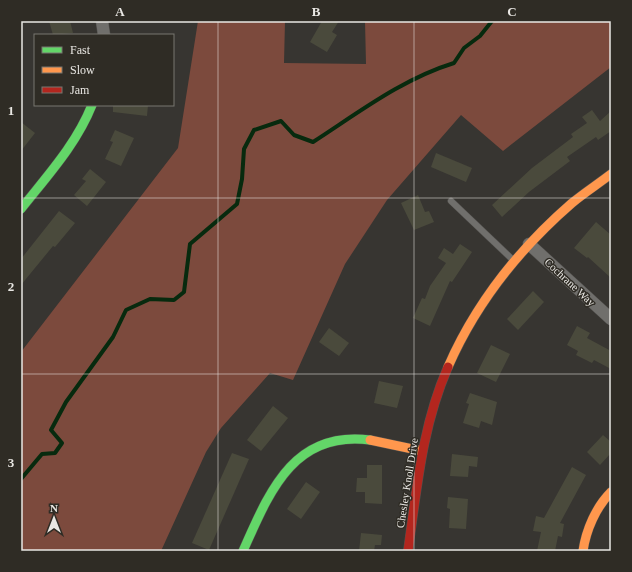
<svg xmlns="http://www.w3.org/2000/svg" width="632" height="572" viewBox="0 0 632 572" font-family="'Times New Roman',serif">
  <rect width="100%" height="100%" fill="#373531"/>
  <!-- green -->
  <polygon fill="#7c4a3d" points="198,21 285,21 284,63 366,64 365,21 611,21 611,67 503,151 461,115 387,200 345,264 293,380 270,373 221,428 206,452 161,551 21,551 21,352 178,148"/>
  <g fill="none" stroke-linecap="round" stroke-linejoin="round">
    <!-- stream -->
    <path stroke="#072a0e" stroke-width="4" d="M 21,479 L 42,454 L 55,453 L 62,443 L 51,430 L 66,402 L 113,337 L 126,310 L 150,299 L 174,300 L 184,292 L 190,244 L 237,204 L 242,179 L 244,149 L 254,130 L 281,121 L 294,135 L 313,142 C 358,113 402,79 454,63 L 464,48 L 480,36 L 492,21"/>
  </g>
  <!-- building -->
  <g fill="#4a4a3c">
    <polygon points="49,21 70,21 73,33 53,35"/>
    <polygon points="322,21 339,21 332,32 337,35 327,52 310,42"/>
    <polygon points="113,105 148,105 147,116 113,112"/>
    <polygon points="592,110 600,121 611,111 611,131 598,140 596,137 567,157 570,161 529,192 502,217 492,205 532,168 573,137 571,134 587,123 582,117"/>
    <polygon points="21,122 35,133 21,151"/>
    <polygon points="115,130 134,138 121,166 105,159 113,142 110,141"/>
    <polygon points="436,153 472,168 466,182 431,167"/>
    <polygon points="90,169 106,182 87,206 74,195 86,181 82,179"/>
    <polygon points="418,195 425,212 429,211 434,222 414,230 401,203"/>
    <polygon points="59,211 75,223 55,247 53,246 21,285 21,259"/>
    <polygon points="596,222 611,235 611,278 588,257 587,258 574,248"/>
    <polygon points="460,244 472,252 452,282 450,281 430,326 413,318 422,298 425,299 430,286 446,263 438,258 444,248 453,254"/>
    <polygon points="533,291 544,302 518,330 507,319"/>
    <polygon points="577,326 590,333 587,338 611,351 611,369 594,360 592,363 576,355 578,351 567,345"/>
    <polygon points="329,328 349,343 339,356 319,342"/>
    <polygon points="491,345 510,354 496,382 477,373"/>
    <polygon points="379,381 403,386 397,408 374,403"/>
    <polygon points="470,393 497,402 492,425 481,421 479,428 463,423 469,404 466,403"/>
    <polygon points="273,406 288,418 261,451 247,440"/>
    <polygon points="603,435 611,442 611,453 600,465 587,452"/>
    <polygon points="232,453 249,459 209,550 192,543"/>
    <polygon points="452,454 478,457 477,467 469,466 468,477 450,476"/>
    <polygon points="367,465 382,465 382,504 365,503 365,492 356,492 357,478 367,478"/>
    <polygon points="572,467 586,475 560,523 564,524 562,537 558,536 555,551 537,551 541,532 533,531 536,516 544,518"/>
    <polygon points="306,482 320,492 301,519 287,509"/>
    <polygon points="448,497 468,499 466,529 449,528 450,509 447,508"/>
    <polygon points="361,533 382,535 381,545 375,545 374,551 359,551"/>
  </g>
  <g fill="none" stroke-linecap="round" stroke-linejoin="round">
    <defs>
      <polyline id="lane" points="451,201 513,260"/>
      <g id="street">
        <polyline points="102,21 104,35"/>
        <polyline points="529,244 611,319"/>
      </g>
      <g id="fast">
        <path d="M 21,209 C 47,176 76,145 92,105"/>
        <path d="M 243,551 C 269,493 293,430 370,440"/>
      </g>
      <g id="slow">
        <path d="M 448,367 C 476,303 519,249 572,203 C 584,193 598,184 611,174"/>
        <polyline points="370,440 422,451"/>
        <path d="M 583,551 C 586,530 596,507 611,492"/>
      </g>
      <path id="jam" d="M 408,551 C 417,488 422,426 448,367"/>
    </defs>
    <!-- lane casing -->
    <use href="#lane" stroke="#53514e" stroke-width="7"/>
    <!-- street casing -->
    <use href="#street" stroke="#53514e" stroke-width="13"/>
    <!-- fast casing -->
    <use href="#fast" stroke="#53514e" stroke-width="10"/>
    <!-- slow casing -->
    <use href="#slow" stroke="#53514e" stroke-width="10"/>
    <!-- jam casing -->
    <use href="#jam" stroke="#53514e" stroke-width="10"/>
    <!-- lane -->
    <use href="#lane" stroke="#706f6c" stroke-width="6"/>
    <!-- street -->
    <use href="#street" stroke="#706f6c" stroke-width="12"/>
    <!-- fast -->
    <use href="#fast" stroke="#63d668" stroke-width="9"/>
    <!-- slow -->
    <use href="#slow" stroke="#ff974d" stroke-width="9"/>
    <!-- jam -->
    <use href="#jam" stroke="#b3261e" stroke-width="9"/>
  </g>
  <!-- grid -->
  <path fill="none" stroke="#e9e7e3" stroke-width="1" stroke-opacity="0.55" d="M 218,21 L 218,551M 414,21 L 414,551M 21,198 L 611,198M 21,374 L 611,374"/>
  <g text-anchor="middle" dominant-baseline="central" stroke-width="3" stroke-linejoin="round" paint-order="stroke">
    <!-- street labels -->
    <g font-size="11" fill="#e9e7e3" stroke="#2f2c25">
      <text transform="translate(570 282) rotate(43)">Cochrane Way</text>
      <text transform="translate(407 483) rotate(-81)">Chesley Knoll Drive</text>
    </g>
  </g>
  <!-- border -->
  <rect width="632" height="572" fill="none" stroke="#2f2c25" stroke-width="44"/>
  <!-- legend -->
  <rect x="34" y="34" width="140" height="72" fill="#2f2c25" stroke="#797771"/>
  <rect x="42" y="47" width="20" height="6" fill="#63d668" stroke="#797771"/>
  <text x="70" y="54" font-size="12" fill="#e9e7e3">Fast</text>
  <rect x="42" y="67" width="20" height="6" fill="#ff974d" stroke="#797771"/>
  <text x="70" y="74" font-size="12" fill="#e9e7e3">Slow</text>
  <rect x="42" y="87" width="20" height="6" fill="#b3261e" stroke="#797771"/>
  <text x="70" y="94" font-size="12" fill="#e9e7e3">Jam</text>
  <!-- north arrow -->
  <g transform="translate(54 518)" stroke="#2f2c25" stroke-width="3" paint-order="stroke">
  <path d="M0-3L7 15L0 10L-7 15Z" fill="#e9e7e3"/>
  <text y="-6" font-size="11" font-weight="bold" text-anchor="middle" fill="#e9e7e3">N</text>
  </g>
  <rect x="22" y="22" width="588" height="528" fill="none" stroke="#e9e7e3" stroke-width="1.5"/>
  <g font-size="13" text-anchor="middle" font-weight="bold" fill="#e9e7e3">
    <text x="120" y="16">A</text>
    <text x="316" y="16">B</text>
    <text x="512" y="16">C</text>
    <text x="11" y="115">1</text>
    <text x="11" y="291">2</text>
    <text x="11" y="467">3</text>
  </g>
</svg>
